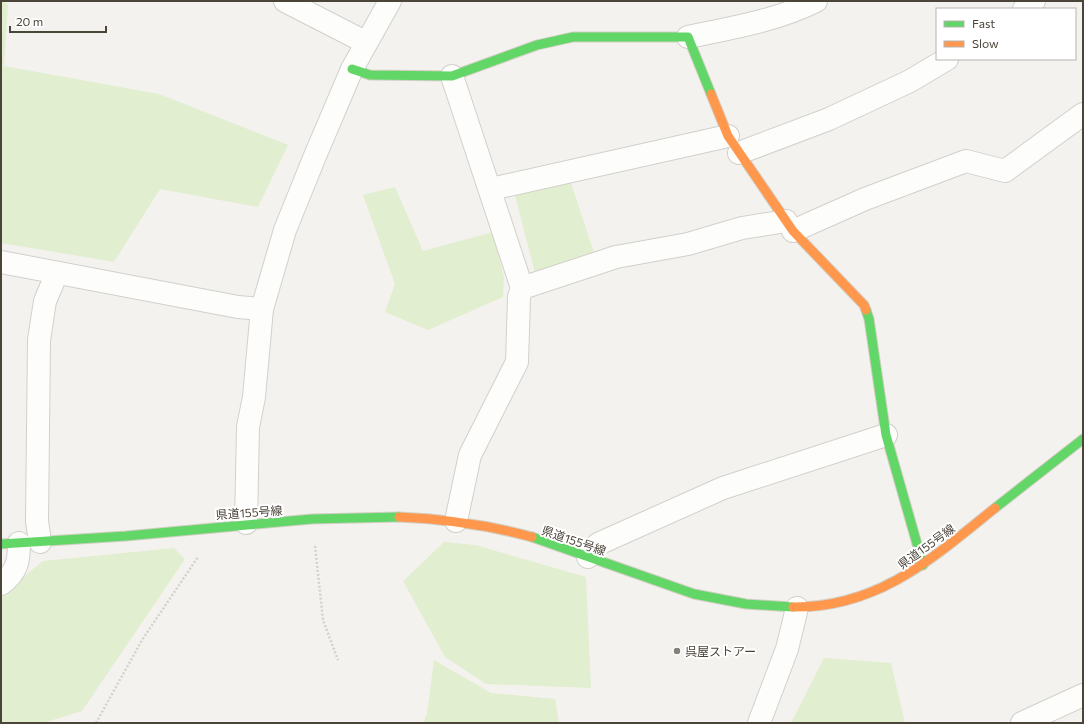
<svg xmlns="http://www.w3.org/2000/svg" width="1084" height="724" viewBox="0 0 1084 724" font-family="Commissioner,'Noto Sans JP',sans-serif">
  <rect width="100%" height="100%" fill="#f4f2ee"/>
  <!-- green -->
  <g fill="#e1eecf">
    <polygon points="1,1 8,4 4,66 159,94 288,145 258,207 160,189 114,262 1,243"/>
    <polygon points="571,183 595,256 535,273 514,192"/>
    <polygon points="395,187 423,251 493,232 504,277 503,297 428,330 385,312 395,284 363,195"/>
    <polygon points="444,542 475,545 586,577 591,688 486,684 445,657 403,581"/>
    <polygon points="174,548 185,559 82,711 43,723 1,723 1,596 43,561"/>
    <polygon points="824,658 891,663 905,723 791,723"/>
    <polygon points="434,660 491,693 555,699 559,723 423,723 427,714"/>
  </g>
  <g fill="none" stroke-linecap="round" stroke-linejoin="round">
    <defs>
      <g id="street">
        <polyline points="285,1 365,42"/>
        <polyline points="1024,9 1034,1"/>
        <path d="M 688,37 C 731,28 776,21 816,1"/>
        <polyline points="452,76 522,288 519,297 517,362 470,455 456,521"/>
        <polyline points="739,153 829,119 910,81 947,59"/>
        <polyline points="491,189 728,136"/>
        <polyline points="793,231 865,199 966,161 1005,171 1083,114"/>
        <polyline points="1,262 238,307 262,309"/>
        <polyline points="522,288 616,257 688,244 742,228 786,221"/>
        <polyline points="246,523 248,427 254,397 262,309 285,230 315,156 352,69 390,1"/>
        <polyline points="40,542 37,521 39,340 45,301 57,273"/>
        <polyline points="588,557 598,544 723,488 886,435"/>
        <path d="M 1,584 C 17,572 19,562 19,543"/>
        <polyline points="759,723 787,649 797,608"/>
        <polyline points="1022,723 1083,695"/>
      </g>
      <g id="fast">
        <polyline points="352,69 370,75 452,76 537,45 573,37 688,37 711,94"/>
        <polyline points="866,310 869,319 886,435 923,565"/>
        <polyline points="995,508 1083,439"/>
        <polyline points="532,537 694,594 746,604 793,607"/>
        <polyline points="1,544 126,536 312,519 399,517"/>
      </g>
      <g id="slow">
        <polyline points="711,94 728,136 793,231 864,305 866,310"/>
        <path d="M 399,517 C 445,519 488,525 532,537"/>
        <path d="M 793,607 C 878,608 933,558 995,508"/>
      </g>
    </defs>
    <!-- street casing -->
    <use href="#street" stroke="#d2d0cb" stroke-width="24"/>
    <!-- fast casing -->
    <use href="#fast" stroke="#d3cfc5" stroke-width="11"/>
    <!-- slow casing -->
    <use href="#slow" stroke="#d3cfc5" stroke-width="11"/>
    <!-- path -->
    <g stroke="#d3d2cc" stroke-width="2.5" stroke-dasharray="2 2" stroke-linecap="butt">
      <polyline points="315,546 323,620 338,660"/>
      <polyline points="96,723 142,640 198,557"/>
    </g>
    <!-- street -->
    <use href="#street" stroke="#fdfdfc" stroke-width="22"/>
    <!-- fast -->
    <use href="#fast" stroke="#63d668" stroke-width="9"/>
    <!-- slow -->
    <use href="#slow" stroke="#ff974d" stroke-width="9"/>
  </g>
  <!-- markers -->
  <circle fill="#868178" stroke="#fff" stroke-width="1.5" cx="677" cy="651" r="4"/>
  <g text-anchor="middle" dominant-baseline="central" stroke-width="4" stroke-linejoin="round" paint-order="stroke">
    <!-- street labels -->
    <g font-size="12" fill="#4b4439" stroke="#fff">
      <text transform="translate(249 512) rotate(-4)">県道155号線</text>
      <text transform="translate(574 540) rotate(19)">県道155号線</text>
      <text transform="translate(926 546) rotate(-36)">県道155号線</text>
    </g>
    <!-- poi labels -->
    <g font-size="12" fill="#4b4439" stroke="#fff" text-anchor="start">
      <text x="685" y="651">呉屋ストアー</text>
    </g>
  </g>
  <!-- border -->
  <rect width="1084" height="724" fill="none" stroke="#4b4439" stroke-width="4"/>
  <!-- legend -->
  <rect x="936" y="8" width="140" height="52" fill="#ffffff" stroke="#b7b4b0"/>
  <rect x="944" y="21" width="20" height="6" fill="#63d668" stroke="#b7b4b0"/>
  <text x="972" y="28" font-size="12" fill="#4b4439">Fast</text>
  <rect x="944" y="41" width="20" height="6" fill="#ff974d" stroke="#b7b4b0"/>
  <text x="972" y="48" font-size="12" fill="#4b4439">Slow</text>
  <!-- scale -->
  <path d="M10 26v6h96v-6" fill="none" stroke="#4b4439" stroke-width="2"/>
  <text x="16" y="26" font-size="12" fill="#4b4439" stroke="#ffffff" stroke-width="3" paint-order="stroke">20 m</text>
</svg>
